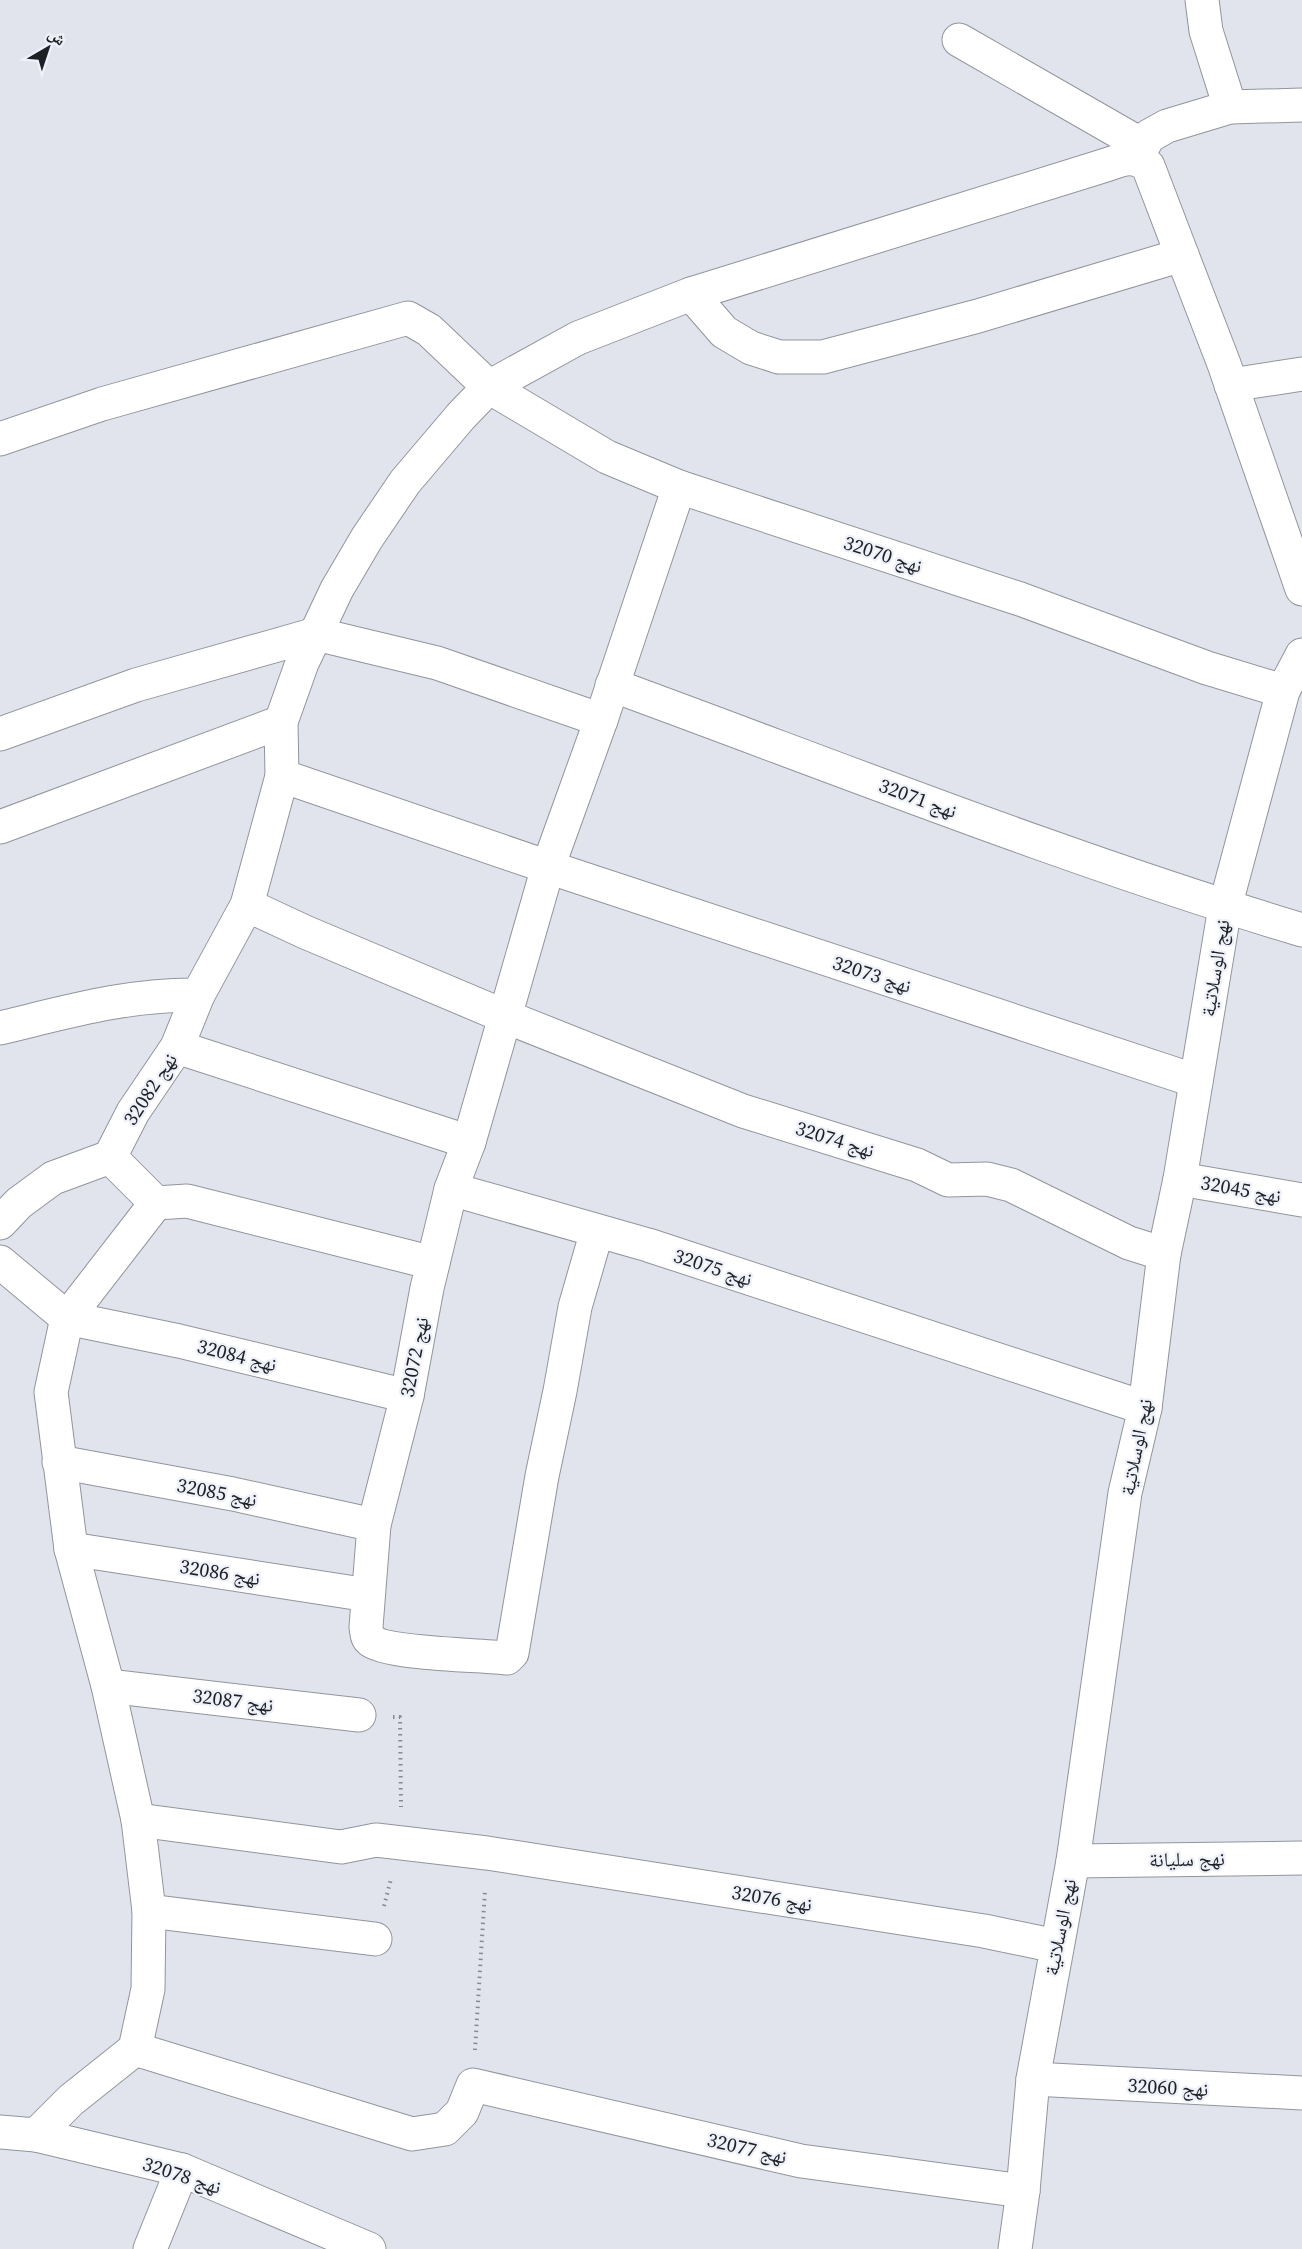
<svg xmlns="http://www.w3.org/2000/svg" width="1302" height="2249" viewBox="0 0 1302 2249" font-family="'Source Serif 4','Noto Naskh Arabic',serif">
  <rect width="100%" height="100%" fill="#e1e4ed"/>
  <g fill="none" stroke-linecap="round" stroke-linejoin="round">
    <defs>
      <g id="minor">
        <polyline points="1202,0 1206,31 1230,107"/>
        <polyline points="959,40 1142,145"/>
        <polyline points="1136,158 1149,136 1167,126 1230,107 1302,105"/>
        <path d="M 691,294 L 1106,165 C 1123,159 1133,154 1148,166 L 1182,255"/>
        <polyline points="1231,385 1302,374"/>
        <polyline points="0,439 102,404 408,318 429,330 489,387 607,457 679,487 1020,599 1207,668 1283,691"/>
        <polyline points="679,487 601,720 548,867 469,1142 451,1189 648,1245 1145,1408"/>
        <path d="M 612,685 C 841,769 1069,860 1302,930"/>
        <polyline points="0,734 136,685 316,634 437,663 601,720"/>
        <polyline points="282,776 548,867 1196,1081"/>
        <polyline points="0,827 281,722"/>
        <polyline points="247,905 305,932 504,1016 743,1111 917,1165 948,1180 987,1179 1011,1185 1129,1243 1164,1254"/>
        <path d="M 0,1028 C 67,1012 128,994 198,995"/>
        <polyline points="177,1047 469,1142"/>
        <polyline points="110,1157 156,1203 67,1318 51,1392 71,1549 108,1686 138,1820 149,1911 148,1989 135,2049 71,2100 36,2135 182,2170 369,2249"/>
        <polyline points="1180,1179 1302,1200"/>
        <path d="M 451,1189 L 427,1288 L 407,1396 L 374,1525 L 366,1627 C 367,1632 366,1637 370,1640 C 386,1654 480,1655 507,1658 L 512,1653 L 542,1476 L 560,1391 L 575,1307 L 597,1231"/>
        <polyline points="156,1203 187,1201 433,1263"/>
        <polyline points="0,1223 19,1203 53,1178 110,1157 133,1112 177,1047 198,995 247,905 282,776 281,722 302,663 337,589 367,538 405,482 461,416 489,387 578,338 691,294 724,332 751,348 779,357 823,357 978,316 1182,255 1224,364 1302,589"/>
        <polyline points="0,1262 67,1318 179,1341 407,1396"/>
        <polyline points="59,1462 233,1494 374,1525"/>
        <polyline points="71,1549 368,1595"/>
        <polyline points="108,1686 359,1715"/>
        <polyline points="138,1820 341,1847 376,1840 487,1853 984,1931 1056,1946"/>
        <polyline points="1073,1861 1302,1858"/>
        <polyline points="149,1911 375,1939"/>
        <polyline points="135,2049 412,2134 445,2129 462,2112 473,2085 801,2161 1023,2191"/>
        <polyline points="1033,2079 1302,2093"/>
        <polyline points="0,2132 36,2135"/>
        <polyline points="150,2249 182,2170"/>
        <polyline points="1015,2249 1023,2191 1033,2079 1073,1861 1125,1493 1145,1408 1164,1254 1180,1179 1225,907 1283,691 1302,655"/>
      </g>
    </defs>
    <!-- minor casing -->
    <use href="#minor" stroke="#91959c" stroke-width="35"/>
    <!-- path -->
    <g stroke="#888a90" stroke-width="4" stroke-dasharray="1.5 4.5" stroke-linecap="butt">
      <polyline points="393,1717 400,1717 401,1807"/>
      <polyline points="384,1906 391,1879"/>
      <polyline points="475,2050 485,1890"/>
    </g>
    <!-- minor -->
    <use href="#minor" stroke="#fff" stroke-width="33"/>
  </g>
  <g text-anchor="middle" dominant-baseline="central" stroke-width="4.5" stroke-linejoin="round" paint-order="stroke">
    <!-- street labels -->
    <g font-size="20" fill="#1e2023" stroke="#eef1fa">
      <text transform="translate(883 554) rotate(18)">نهج 32070</text>
      <text transform="translate(918 798) rotate(20)">نهج 32071</text>
      <text transform="translate(1215 968) rotate(-81)">نهج الوسلاتية</text>
      <text transform="translate(872 974) rotate(18)">نهج 32073</text>
      <text transform="translate(150 1089) rotate(-57)">نهج 32082</text>
      <text transform="translate(835 1139) rotate(17)">نهج 32074</text>
      <text transform="translate(1241 1189) rotate(10)">نهج 32045</text>
      <text transform="translate(713 1267) rotate(18)">نهج 32075</text>
      <text transform="translate(237 1355) rotate(14)">نهج 32084</text>
      <text transform="translate(414 1357) rotate(-79)">نهج 32072</text>
      <text transform="translate(1136 1447) rotate(-79)">نهج الوسلاتية</text>
      <text transform="translate(217 1492) rotate(11)">نهج 32085</text>
      <text transform="translate(220 1572) rotate(9)">نهج 32086</text>
      <text transform="translate(233 1700) rotate(7)">نهج 32087</text>
      <text transform="translate(1187 1859) rotate(-1)">نهج سليانة</text>
      <text transform="translate(772 1898) rotate(9)">نهج 32076</text>
      <text transform="translate(1060 1927) rotate(-79)">نهج الوسلاتية</text>
      <text transform="translate(1168 2087) rotate(3)">نهج 32060</text>
      <text transform="translate(747 2148) rotate(13)">نهج 32077</text>
      <text transform="translate(182 2175) rotate(18)">نهج 32078</text>
    </g>
  </g>
  <!-- north arrow -->
  <g transform="translate(48 48) rotate(39)" stroke="#eef1fa" stroke-width="4.5" paint-order="stroke">
  <path d="M0-4.5L10 22L0 15L-10 22Z" fill="#1e2023"/>
  <text y="-9" font-size="16" font-weight="bold" text-anchor="middle" fill="#1e2023">ش</text>
  </g>
</svg>
